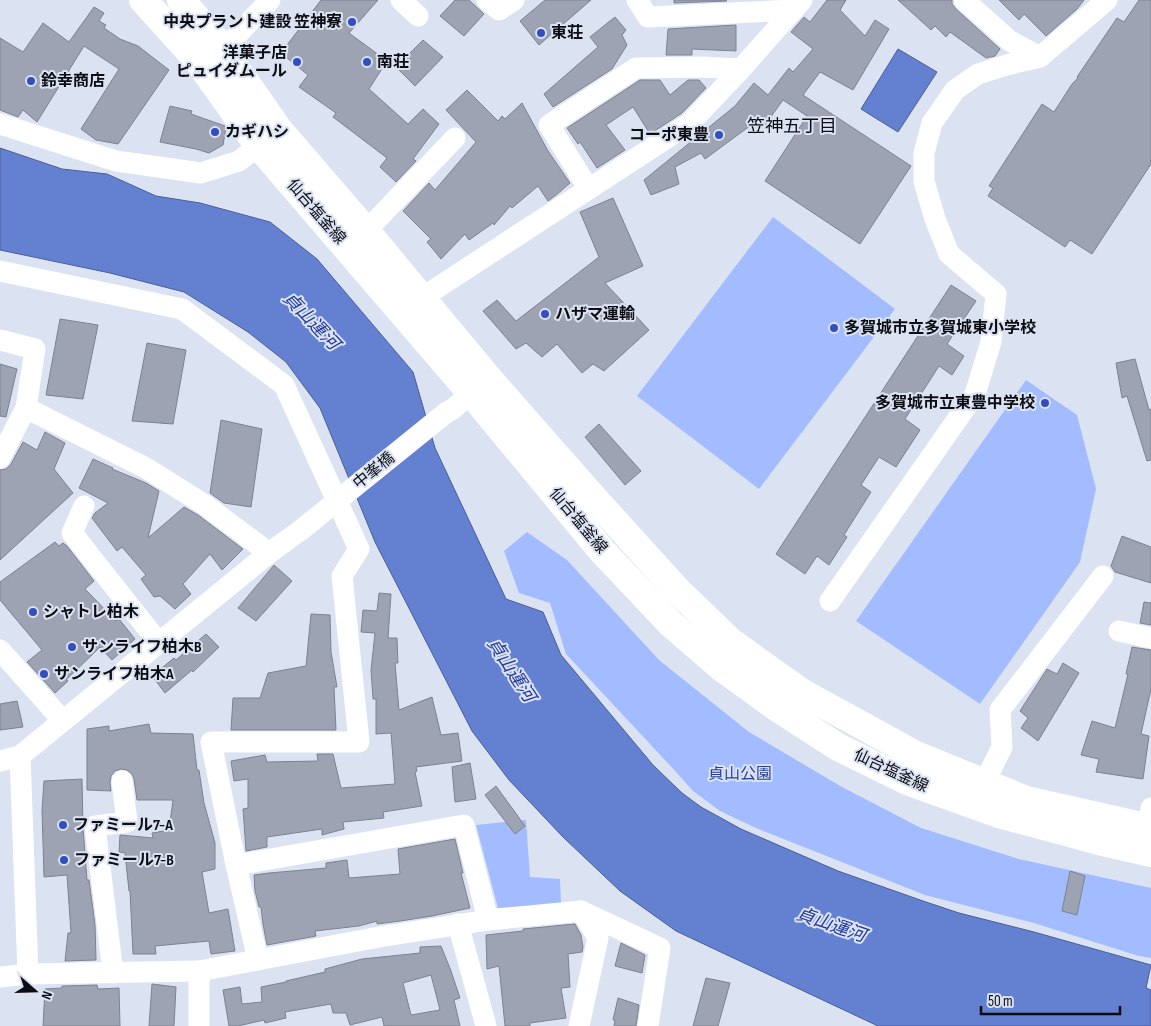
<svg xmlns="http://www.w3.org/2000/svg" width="1151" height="1026" viewBox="0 0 1151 1026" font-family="'Sofia Sans Condensed','Noto Sans JP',sans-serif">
  <rect width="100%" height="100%" fill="#dbe2f2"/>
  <!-- green -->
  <g fill="#a3bcff">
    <polygon points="773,217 895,309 759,489 637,396"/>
    <polygon points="1026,380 1077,415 1096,489 1080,562 980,704 856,621"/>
    <polygon points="527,532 567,560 659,660 749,732 842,787 921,828 1019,859 1151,888 1151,958 1139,956 1034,923 925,895 756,828 720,811 693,791 677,773 566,654 550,603 519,593 504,551"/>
    <polygon points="526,820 530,877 560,879 561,904 498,908 476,825"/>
  </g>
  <!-- water -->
  <g fill="#6481d1" stroke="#495e98">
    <polygon points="898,49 937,72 898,132 861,109"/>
    <polygon points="0,148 62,169 107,174 156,196 200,203 270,222 317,259 413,372 435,448 506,599 543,612 561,655 653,765 682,793 701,807 741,829 838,871 923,901 959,913 1034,932 1151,965 1146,988 1151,990 1151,1026 878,1026 676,931 620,891 563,837 509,780 472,731 375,542 320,408 286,362 248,332 184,292 110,273 0,250"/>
  </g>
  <!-- building -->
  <g fill="#9da3b2" stroke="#7c8290" fill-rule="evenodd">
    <polygon points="321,0 378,0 349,33 387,61 369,89 408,124 423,109 439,124 413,159 416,161 396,182 380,167 387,158 333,117 336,113 299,87 308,75 281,53"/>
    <polygon points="455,0 469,0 484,14 464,36 440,16"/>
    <polygon points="545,0 591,0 539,45 520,21"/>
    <polygon points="674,0 726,0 727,1 674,3"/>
    <polygon points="827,0 846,0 840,10 865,36 875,20 889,29 853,90 820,72 803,95 911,166 860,244 765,181 807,116 783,100 765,125 758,120 705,159 701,153 675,167 679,184 651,195 644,180 735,106 754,83 768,95 789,68 793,72 813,49 791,32 804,17 810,22"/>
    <polygon points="898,0 952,0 952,4 956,9 1000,49 995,56 986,58 950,32 946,37 935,26 931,30"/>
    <polygon points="999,0 1084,0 1077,9 1046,36 1024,14 1019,20"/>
    <polygon points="1139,0 1151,0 1151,164 1092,254 1070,240 1065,247 988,196 993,188 989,186 1042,104 1054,112 1072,84 1078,78 1077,77 1117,18 1124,22"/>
    <polygon points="94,7 104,13 99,21 106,25 104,28 120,39 138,46 169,70 118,144 96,140 81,129 119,69 84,46 37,122 23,110 18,117 0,110 0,38 23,52 43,23 69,42"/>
    <polygon points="615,17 626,30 622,35 627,45 612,69 553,107 544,94 598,47 590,37"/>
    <polygon points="736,25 736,51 692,49 692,55 666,55 668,29"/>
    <polygon points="423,40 443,57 415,86 396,67"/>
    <polygon points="640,80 660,80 670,95 688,80 699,80 706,88 682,113 650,134 633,107 606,125 625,150 597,168 580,142 578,144 567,128"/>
    <polygon points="467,90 498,121 502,116 505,119 522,103 548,151 570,183 556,195 548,201 538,186 512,208 510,206 494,225 493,223 469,240 465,234 441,259 427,242 431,239 403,211 429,183 435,190 476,142 446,110"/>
    <polygon points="170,106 192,111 191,114 225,126 226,128 223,145 209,153 196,149 160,142"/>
    <polygon points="613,198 643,266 605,283 649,330 604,371 593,364 582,373 557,344 542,357 526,343 516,349 483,311 497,300 516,321 599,257 580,212"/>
    <polygon points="951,285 976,301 947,344 964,356 952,375 939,366 905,419 920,430 896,467 879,457 861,485 871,492 844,535 847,537 829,565 817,556 805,574 776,554"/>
    <polygon points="60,319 98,325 83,399 46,395"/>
    <polygon points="147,343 186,350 173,424 132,421"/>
    <polygon points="1135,359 1149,410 1151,409 1151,460 1147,461 1127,396 1122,398 1116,363"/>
    <polygon points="0,364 17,369 6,417 0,416"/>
    <polygon points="221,420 262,429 251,507 224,503 210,493"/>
    <polygon points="599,424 641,471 625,485 585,437"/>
    <polygon points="45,432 65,443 54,469 73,493 0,560 0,470 6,469 11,464 23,442 37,450"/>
    <polygon points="93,459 113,468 112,469 146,483 159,491 148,538 184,507 198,515 243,549 222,570 210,554 183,584 191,594 175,609 160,596 154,597 141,579 146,575 122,547 117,551 92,518 95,513 108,503 79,488"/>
    <polygon points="1122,536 1151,547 1151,583 1115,572 1111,566"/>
    <polygon points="55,542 59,546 63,543 67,546 94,581 85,589 116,621 119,619 135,639 112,660 100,647 66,680 68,681 55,693 27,662 42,650 0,600 0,582"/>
    <polygon points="274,565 292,581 256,621 238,608"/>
    <polygon points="379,593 391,594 388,638 397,638 398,663 395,663 399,710 432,697 441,735 458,733 462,761 416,767 417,771 415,772 422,806 383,812 384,818 343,822 344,829 322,835 322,829 267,837 267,847 246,851 243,809 248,808 248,779 234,781 231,761 265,755 267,762 318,761 317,754 333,754 341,788 395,784 391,733 376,734 376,699 373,699 371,670 375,633 361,632 363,610 377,611"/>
    <polygon points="1144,602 1151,603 1151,625 1140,623"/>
    <polygon points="311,614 330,615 331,652 337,687 334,687 336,730 231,730 233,698 260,698 268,673 306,666"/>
    <polygon points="206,634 219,647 193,672 192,670 165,693 152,676 174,658 176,660"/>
    <polygon points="1132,647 1151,650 1151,689 1141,734 1149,736 1143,779 1096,772 1099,759 1081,755 1092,721 1115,728 1128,674 1126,674"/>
    <polygon points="1063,663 1079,673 1038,741 1021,728 1028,718 1020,711 1047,669 1057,674"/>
    <polygon points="17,701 23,727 0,730 0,704"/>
    <polygon points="149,724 151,733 193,734 197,770 199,770 204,803 215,843 215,869 202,872 209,913 228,909 235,951 211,954 209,941 155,946 156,954 133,954 130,891 129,891 125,853 119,852 120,835 153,838 152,833 169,830 173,800 137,800 134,779 132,774 127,770 121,769 115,771 111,776 110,783 111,791 87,790 87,729 109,726 109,731"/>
    <polygon points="470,763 476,799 455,802 452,767"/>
    <polygon points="82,779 83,828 87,880 89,880 95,925 96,960 65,961 68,933 71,933 67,875 44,877 42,810 44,781"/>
    <polygon points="496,786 525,826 515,834 485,795"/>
    <polygon points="455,839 463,873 461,873 470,908 432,916 400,921 377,924 377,921 359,926 315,931 316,936 267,945 263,924 261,907 259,907 255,891 254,875 269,873 326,868 326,863 347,860 349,878 400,874 398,849"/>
    <polygon points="1070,871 1085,876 1077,915 1062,911"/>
    <polygon points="575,924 581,935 583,947 582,952 568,954 570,987 561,988 566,1018 530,1023 530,1026 505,1026 499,966 487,969 486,935 523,931 523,929"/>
    <polygon points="621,943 645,955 642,973 615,966"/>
    <path d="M 441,946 L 451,971 L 460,998 L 454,1000 L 460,1026 L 384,1026 L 382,1017 L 350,1025 L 346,1013 L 333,1013 L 331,1004 L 285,1012 L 286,1018 L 265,1023 L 264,1020 L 238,1026 L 229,1026 L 223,990 L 240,987 L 242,1004 L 262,1002 L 261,987 L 286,982 L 286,981 L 325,972 L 325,969 L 362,959 L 420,953 L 420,947 ZM 431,975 L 440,1010 L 411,1015 L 403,983 Z"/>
    <polygon points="706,978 730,983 718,1026 693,1026"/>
    <polygon points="152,984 176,987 174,1026 149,1026"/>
    <polygon points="97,985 98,989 119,988 120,1026 43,1026 45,989 62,988 62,986"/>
    <polygon points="618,998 639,1005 636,1026 614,1026 615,1020 613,1020"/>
  </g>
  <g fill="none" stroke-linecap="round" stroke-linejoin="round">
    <!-- street -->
    <g stroke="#fff" stroke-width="21">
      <polyline points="401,0 418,16"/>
      <polyline points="487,0 499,10 514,0"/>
      <polyline points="637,0 648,17 793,10"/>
      <polyline points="964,0 1010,41 1040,57"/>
      <polyline points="223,50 270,0"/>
      <polyline points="0,124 116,161 201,173 239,161 270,137"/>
      <polyline points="588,188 549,125 636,68 702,67 741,69"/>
      <polyline points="366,231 455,138"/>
      <polyline points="0,271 182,309 284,385 359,549 342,576 359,742 211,742 236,865 258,960"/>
      <polyline points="423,297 690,123 741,69 802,0"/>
      <polyline points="0,340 35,349 26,408 146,468 205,505 269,553"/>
      <polyline points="0,458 26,408"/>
      <polyline points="84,506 72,533 159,643"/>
      <polyline points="830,601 975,394 991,342 996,294 949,254 935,219 924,181 924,153 932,123 955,90 978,74 1007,65 1040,57 1107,0"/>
      <polyline points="1119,631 1151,638"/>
      <polyline points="0,650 63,721"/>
      <polyline points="20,756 28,974"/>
      <polyline points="0,761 20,756 269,553 301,530 447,412 453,409 482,383"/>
      <polyline points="984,783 1002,747 1000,710 1103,576"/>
      <polyline points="1148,827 1151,808"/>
      <polyline points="236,865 464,825 488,920"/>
      <polyline points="458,924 486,1026"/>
      <polyline points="199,971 379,937 488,920 581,911"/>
      <polyline points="113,973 95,826 127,822 122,781"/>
      <polyline points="0,977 28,974 199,971 199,1026"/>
      <polyline points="579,1026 598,938 581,911 660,948 648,1026"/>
    </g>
    <!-- primary -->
    <g stroke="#fff" stroke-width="28">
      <polyline points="143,0 198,61 258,145 471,393 602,551 671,624 722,668 776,707 838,747 907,781 999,814 1099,841 1151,853"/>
      <polyline points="181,0 219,44 279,130 366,231 488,378 590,494 676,589 731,642 801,692 916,755 1026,800 1151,828"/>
    </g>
  </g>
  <!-- markers -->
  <g fill="#324ebf" stroke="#dbe2f2" stroke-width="2">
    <circle cx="352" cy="22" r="5"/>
    <circle cx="541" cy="33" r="5"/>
    <circle cx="297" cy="62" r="5"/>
    <circle cx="367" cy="62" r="5"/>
    <circle cx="31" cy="81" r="5"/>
    <circle cx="215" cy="132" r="5"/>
    <circle cx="719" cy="135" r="5"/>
    <circle cx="545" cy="314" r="5"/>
    <circle cx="834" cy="328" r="5"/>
    <circle cx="1045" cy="403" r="5"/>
    <circle cx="33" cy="612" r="5"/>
    <circle cx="72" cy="647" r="5"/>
    <circle cx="44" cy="674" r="5"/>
    <circle cx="63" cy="825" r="5"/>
    <circle cx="64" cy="860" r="5"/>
  </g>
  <g text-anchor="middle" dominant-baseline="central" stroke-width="4" stroke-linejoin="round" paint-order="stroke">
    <!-- poi labels -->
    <g font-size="16" font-weight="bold" fill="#0b0d12" stroke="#dbe2f2" text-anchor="start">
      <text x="342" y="22" text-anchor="end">中央プラント建設 笠神寮</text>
      <text x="551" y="33">東荘</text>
      <text x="287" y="53" text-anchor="end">洋菓子店<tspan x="287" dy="18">ピュイダムール</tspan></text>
      <text x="377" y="62">南荘</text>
      <text x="41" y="81">鈴幸商店</text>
      <text x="225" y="132">カギハシ</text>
      <text x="709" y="135" text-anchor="end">コーポ東豊</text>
      <text x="555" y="314">ハザマ運輸</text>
      <text x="844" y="328">多賀城市立多賀城東小学校</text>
      <text x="1035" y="403" text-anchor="end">多賀城市立東豊中学校</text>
      <text x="43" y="612">シャトレ柏木</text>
      <text x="82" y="647">サンライフ柏木B</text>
      <text x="54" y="674">サンライフ柏木A</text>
      <text x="73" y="825">ファミール7-A</text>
      <text x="74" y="860">ファミール7-B</text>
    </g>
    <!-- street labels -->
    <g font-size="16" fill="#0b0d12" stroke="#dbe2f2">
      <text transform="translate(316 212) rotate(49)">仙台塩釜線</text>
      <text transform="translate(374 471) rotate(-39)">中峯橋</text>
      <text transform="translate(578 521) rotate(50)">仙台塩釜線</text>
      <text transform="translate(891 771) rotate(25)">仙台塩釜線</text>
    </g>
    <!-- park labels -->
    <g font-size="16" fill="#2941a0" stroke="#dbe2f2">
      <text x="740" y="774">貞山公園</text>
    </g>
    <!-- neighbourhood labels -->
    <g font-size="18" fill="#0b0d12" stroke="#dbe2f2">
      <text x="792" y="126">笠神五丁目</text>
    </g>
    <!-- water labels -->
    <g font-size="18" font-style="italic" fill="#233a99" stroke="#dbe2f2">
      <text transform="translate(311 321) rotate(46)">貞山運河</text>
      <text transform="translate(511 670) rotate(57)">貞山運河</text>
      <text transform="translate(831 925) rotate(19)">貞山運河</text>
    </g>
  </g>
  <!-- north arrow -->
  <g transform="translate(35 991) rotate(110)" stroke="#dbe2f2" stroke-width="4" paint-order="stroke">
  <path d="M0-4L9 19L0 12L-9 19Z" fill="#0b0d12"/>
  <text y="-8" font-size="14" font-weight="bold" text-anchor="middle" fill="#0b0d12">N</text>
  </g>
  <!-- scale -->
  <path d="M981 1006v8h139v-8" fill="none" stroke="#0b0d12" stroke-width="2.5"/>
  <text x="988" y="1006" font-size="15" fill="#0b0d12" stroke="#dbe2f2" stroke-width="4" paint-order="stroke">50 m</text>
</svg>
